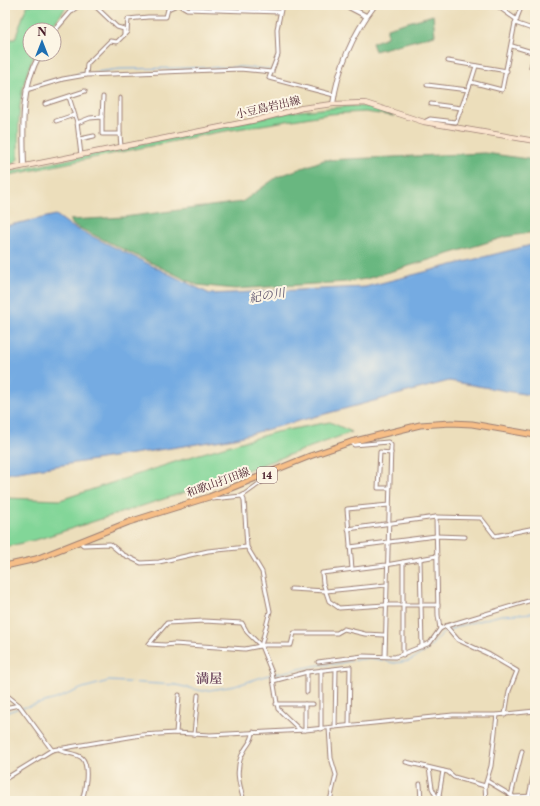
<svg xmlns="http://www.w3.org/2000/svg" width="540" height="806" viewBox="0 0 540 806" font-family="'Libre Caslon Text','Noto Serif JP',serif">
  <rect width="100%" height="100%" fill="#fcf5e5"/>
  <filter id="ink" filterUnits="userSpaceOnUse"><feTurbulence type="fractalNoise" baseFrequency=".025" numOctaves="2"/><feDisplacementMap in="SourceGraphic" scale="8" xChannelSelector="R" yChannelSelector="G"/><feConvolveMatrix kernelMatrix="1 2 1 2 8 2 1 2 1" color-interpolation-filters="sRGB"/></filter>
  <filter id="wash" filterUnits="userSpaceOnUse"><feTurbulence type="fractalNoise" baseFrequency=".012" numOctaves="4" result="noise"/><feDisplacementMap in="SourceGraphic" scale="16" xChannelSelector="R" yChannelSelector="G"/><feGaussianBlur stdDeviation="0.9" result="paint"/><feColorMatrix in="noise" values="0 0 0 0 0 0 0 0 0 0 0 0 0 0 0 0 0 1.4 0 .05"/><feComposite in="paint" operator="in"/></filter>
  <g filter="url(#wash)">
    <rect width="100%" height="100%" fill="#ecdebb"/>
    <!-- green -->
    <g fill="#82d698" stroke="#667a62">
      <path d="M 27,5 L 68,5 L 49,30 L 30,30 L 30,54 L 35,54 C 17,91 19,119 18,159 L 14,163 L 5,166 L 5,56 L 11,39 L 15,39 Z"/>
      <polygon points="352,106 369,107 394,116 365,112 329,114 213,133 5,176 5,173 290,112"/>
      <polygon points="330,422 352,432 195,489 39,539 5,547 5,498 60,500 196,455 276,432"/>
    </g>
    <!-- forest -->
    <g fill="#69b780" stroke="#5a6b56">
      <polygon points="433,15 435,35 375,51 372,43 387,37 387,28"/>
      <polygon points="485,153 535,160 535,232 505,237 366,279 346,282 235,289 197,285 73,225 70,220 124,217 242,202 277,177 324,160"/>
    </g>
    <!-- water -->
    <polygon fill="#74abe2" stroke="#5f6586" points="56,215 71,226 210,294 365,287 535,244 535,396 449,381 235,438 5,474 5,226"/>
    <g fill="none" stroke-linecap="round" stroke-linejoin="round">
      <!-- stream -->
      <g stroke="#74abe2" stroke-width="1">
        <polyline points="88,73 120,69 241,67 269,69"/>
        <polyline points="37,84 85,73"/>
        <polyline points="22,708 56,699 83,688 109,681 176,685 203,691 235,686 265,676 319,665 336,664 360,659 377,659 394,663 409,661 426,651 443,633 459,626 501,615 535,613"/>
        <polyline points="5,713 19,708"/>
      </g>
    </g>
  </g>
  <g filter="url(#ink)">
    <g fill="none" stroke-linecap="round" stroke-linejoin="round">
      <defs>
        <g id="minor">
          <polyline points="94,5 117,27 124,29 124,35"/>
          <polyline points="180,5 187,9 280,12"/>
          <polyline points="282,5 277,29 278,55 269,78 334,95"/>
          <polyline points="496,5 517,20"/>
          <polyline points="515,23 535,30"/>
          <polyline points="512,46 535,53"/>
          <polyline points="535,53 531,67 535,68"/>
          <polyline points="448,61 507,71"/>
          <polyline points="86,75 87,64 110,41 117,42 127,32 128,19 148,17 166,17 168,9 177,5"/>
          <polyline points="471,82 476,66"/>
          <polyline points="427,85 468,90"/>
          <polyline points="26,90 63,79 86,75 240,69 272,72"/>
          <polyline points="69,97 77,122 81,155"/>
          <polyline points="45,104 85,91"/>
          <polyline points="431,104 461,108"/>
          <polyline points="102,117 103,97"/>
          <polyline points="56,121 74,115"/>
          <polyline points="424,122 430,119 456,122 471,82 502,90 515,23 522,5"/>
          <polyline points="77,123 90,118 102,117 102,134 120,134 120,98"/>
          <polyline points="120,134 121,147"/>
          <polyline points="80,139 94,136"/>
          <polyline points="351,442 354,445 388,442 391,445 385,656"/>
          <polyline points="389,488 378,488 380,452 391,453"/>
          <polyline points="242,496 244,500 247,547 262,572 270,611 261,646"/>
          <polyline points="209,497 212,499 242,496 267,478 268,474"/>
          <polyline points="436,517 438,615 440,629"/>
          <polyline points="348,529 436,517 481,518 495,536 535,528"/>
          <polyline points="80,542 83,545 110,544 122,554 141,563 159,562 208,551 247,547"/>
          <polyline points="350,547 436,536 465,537"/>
          <polyline points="437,556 386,565 322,573 323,583 329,601 339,608 385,605 438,605"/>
          <polyline points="420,559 422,647"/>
          <polyline points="352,569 347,509 389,505"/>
          <polyline points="291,589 326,591 386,585"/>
          <polyline points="446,626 458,640 488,654 517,671 509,691 505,715"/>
          <polyline points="403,655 403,562"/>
          <polyline points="318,662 363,656 395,657 430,643 440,629 446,626 535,599"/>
          <polyline points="321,670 321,729"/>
          <polyline points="307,672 307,692"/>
          <polyline points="273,681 307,672 350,667 349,725"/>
          <polyline points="5,694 19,705 52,750"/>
          <polyline points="276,704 313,704"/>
          <polyline points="305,704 305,730"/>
          <polyline points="5,708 19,705"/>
          <polyline points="335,727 336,669"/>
          <polyline points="329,728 331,758 336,775 330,801"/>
          <polyline points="300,730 278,709 272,673 261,646 247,632 242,623 204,621 167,623 149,644 165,645 174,644 245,649 265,645 291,645 294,633 337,633 344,629 365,634 384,635"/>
          <polyline points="176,733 179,695"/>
          <polyline points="194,734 198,695"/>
          <path d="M 60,748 L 61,751 C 67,753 78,754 82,758 C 90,766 85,791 82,801"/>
          <polyline points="406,762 448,772 454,777 485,786"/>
          <polyline points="429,768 432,788 436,796 439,797"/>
          <polyline points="5,779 52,750 141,735 176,733 210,735 305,730 453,715 497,715 535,711"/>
          <polyline points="487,781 514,797 535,796"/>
          <polyline points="420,784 421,800"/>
          <polyline points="511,796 522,751"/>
          <polyline points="529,796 535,767"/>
          <path d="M 244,801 C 239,784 234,768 244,751 C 248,743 253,741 253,732"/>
          <polyline points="414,801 440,799"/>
          <polyline points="441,801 439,795 443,771"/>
          <polyline points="486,801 485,786 491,766 497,715"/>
        </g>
        <g id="tertiary">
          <polyline points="345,5 366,16"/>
          <polyline points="54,31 72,10 79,5"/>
          <path d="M 333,104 C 338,68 353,34 375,5"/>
          <path d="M 24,166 C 23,127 20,89 40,54"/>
        </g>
        <polyline id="secondary" points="5,170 256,120 302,108 333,104 365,103 424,122 535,141"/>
        <polyline id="primary" points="5,566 36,559 129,522 209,497 310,456 351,442 420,425 451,423 472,424 535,435"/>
      </defs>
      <!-- minor casing -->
      <use href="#minor" stroke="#9b7e73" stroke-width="5"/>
      <!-- tertiary casing -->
      <use href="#tertiary" stroke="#9b7e73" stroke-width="6"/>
      <!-- secondary casing -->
      <use href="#secondary" stroke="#9b7e73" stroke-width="6"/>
      <!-- primary casing -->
      <use href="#primary" stroke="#9b7e73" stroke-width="7"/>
      <!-- minor -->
      <use href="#minor" stroke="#fff" stroke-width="3"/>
      <!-- tertiary -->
      <use href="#tertiary" stroke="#fff" stroke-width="4"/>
      <!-- secondary -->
      <use href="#secondary" stroke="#fbe5cf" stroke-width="4.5"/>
      <!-- primary -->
      <use href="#primary" stroke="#f6be87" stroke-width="5"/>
    </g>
  </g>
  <g text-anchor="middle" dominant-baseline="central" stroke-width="4" stroke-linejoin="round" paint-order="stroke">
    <!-- shield labels -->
    <rect fill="#fcf5e5" stroke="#7f5f63" stroke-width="1" x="257" y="467" width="20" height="16" rx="3"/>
    <g font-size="10" font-weight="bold" fill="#4a1f2b">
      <text x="267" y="475">14</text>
    </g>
    <!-- street labels -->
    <g font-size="11" fill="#4a1f2b" stroke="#fcf5e5">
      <text transform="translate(268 107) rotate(-13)">小豆島岩出線</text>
      <text transform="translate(218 482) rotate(-20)">和歌山打田線</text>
    </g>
    <!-- water labels -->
    <g font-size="12" font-style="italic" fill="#59506b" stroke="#fcf5e5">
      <text transform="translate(267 295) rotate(-10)">紀の川</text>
    </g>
    <!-- quarter labels -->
    <g font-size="13" font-weight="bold" fill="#724d63" stroke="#fcf5e5">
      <text x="209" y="678">満屋</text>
    </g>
  </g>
  <!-- margin -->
  <rect width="540" height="806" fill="none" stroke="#fcf5e5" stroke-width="20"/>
  <!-- north arrow -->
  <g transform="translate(42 42)"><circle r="19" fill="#fcf5e5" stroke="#b59f9b"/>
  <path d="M0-3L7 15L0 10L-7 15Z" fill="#1f6fb2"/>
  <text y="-6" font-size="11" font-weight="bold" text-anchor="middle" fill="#4a1f2b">N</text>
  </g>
</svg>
